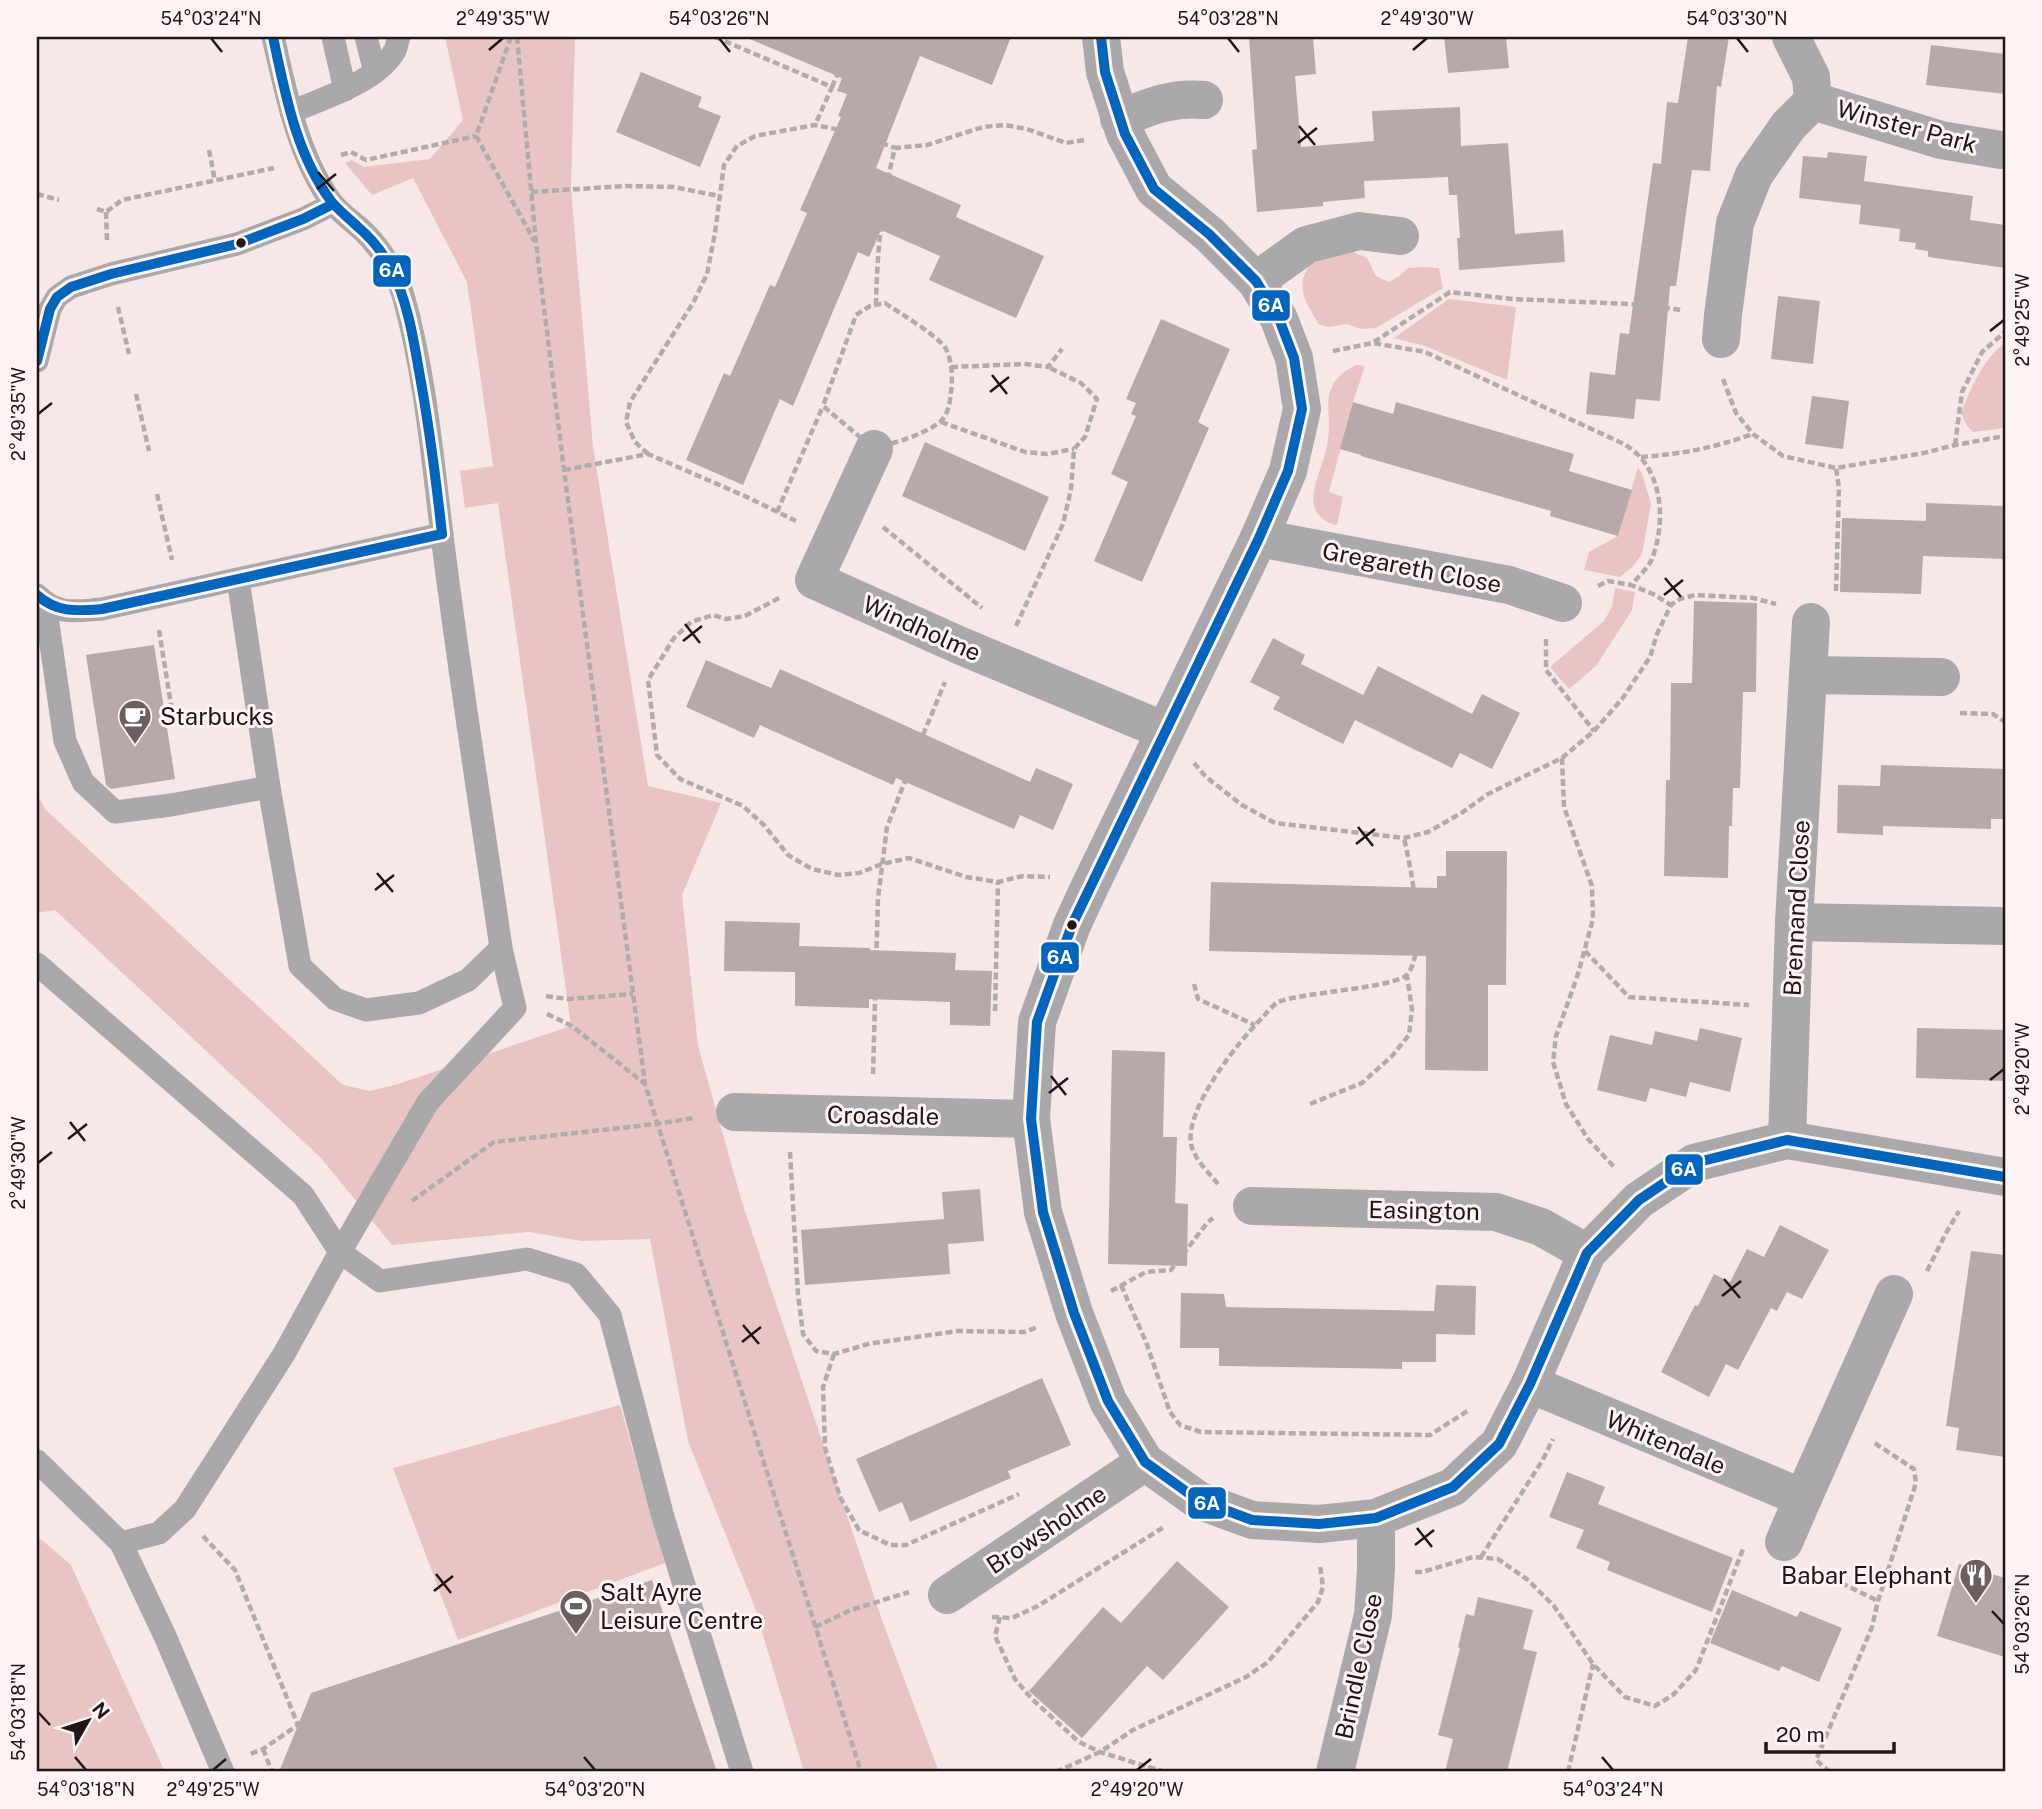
<svg xmlns="http://www.w3.org/2000/svg" width="2042" height="1809" viewBox="0 0 2042 1809" font-family="'Public Sans',sans-serif">
  <rect width="100%" height="100%" fill="#f8e7e7"/>
  <!-- green -->
  <g fill="#e9c4c4">
    <polygon points="431,37 575,37 571,189 593,447 648,786 721,803 682,895 698,1046 742,1202 882,1620 939,1772 804,1772 754,1605 688,1441 650,1239 582,1241 529,1232 392,1245 321,1158 55,910 37,913 37,794 45,809 343,1085 370,1091 398,1084 571,1026 498,503 465,508 460,471 493,466 467,282 413,178 372,195 345,163 352,160 364,167 430,159 463,120 445,37 432,39"/>
    <path d="M 1353,252 L 1367,258 L 1376,276 L 1389,282 L 1399,276 L 1408,268 L 1423,267 L 1439,268 L 1443,288 L 1376,328 L 1361,329 L 1347,324 L 1329,327 L 1318,324 C 1306,300 1294,289 1310,264 Z"/>
    <polygon points="1449,299 1516,307 1507,380 1425,346 1394,338"/>
    <path d="M 2005,343 L 2005,428 L 1973,432 L 1967,426 L 1961,413 C 1971,388 1983,359 2005,343 Z"/>
    <path d="M 1356,365 L 1365,366 L 1353,402 L 1329,492 L 1343,497 L 1337,525 C 1326,523 1316,516 1314,505 C 1310,489 1324,463 1327,446 C 1328,439 1329,432 1329,425 C 1329,412 1326,398 1332,387 C 1337,376 1346,370 1356,365 Z"/>
    <polygon points="1638,467 1642,474 1651,504 1642,554 1634,565 1620,577 1584,570 1589,552 1618,536"/>
    <polygon points="1615,588 1635,592 1632,610 1596,666 1569,689 1550,667 1604,621 1612,607"/>
    <polygon points="620,1405 665,1563 458,1640 393,1468"/>
    <polygon points="37,1536 71,1565 165,1772 37,1772"/>
  </g>
  <!-- building -->
  <g fill="#b7a9a9">
    <polygon points="745,37 1011,37 992,85 920,56 876,168 961,205 956,217 1044,256 1016,318 929,280 940,256 881,230 869,257 858,252 793,406 780,399 743,485 686,460 724,373 730,376 770,285 775,287 807,213 800,210 841,117 838,116 847,94 837,91 842,78"/>
    <polygon points="1249,37 1313,37 1316,74 1295,76 1301,147 1374,141 1372,111 1460,107 1461,146 1508,143 1515,234 1563,230 1565,262 1459,270 1457,238 1460,238 1457,195 1449,195 1448,177 1364,181 1365,198 1323,202 1323,206 1257,212 1252,150 1257,149"/>
    <polygon points="1444,37 1506,37 1509,68 1448,73"/>
    <polygon points="1688,37 1729,37 1721,87 1717,86 1710,171 1692,170 1676,286 1670,286 1660,401 1636,399 1634,419 1586,414 1590,372 1615,375 1620,333 1629,334 1653,163 1661,164 1667,102 1678,103"/>
    <polygon points="1931,45 2005,54 2005,94 1926,85"/>
    <polygon points="641,72 702,97 698,107 721,116 700,167 616,132"/>
    <polygon points="1828,152 1867,156 1864,181 1973,196 1970,220 2005,225 2005,268 1928,257 1928,251 1915,249 1916,243 1899,241 1900,229 1859,224 1861,205 1799,198 1803,156 1827,158"/>
    <polygon points="1778,296 1820,301 1813,364 1771,359"/>
    <polygon points="1161,319 1230,349 1198,422 1209,428 1142,582 1094,561 1128,482 1111,474 1136,416 1131,414 1136,403 1126,399"/>
    <polygon points="1812,396 1849,401 1843,449 1805,444"/>
    <polygon points="1353,402 1393,414 1396,402 1574,454 1569,471 1632,490 1618,536 1550,516 1551,511 1361,456 1361,455 1340,449"/>
    <polygon points="925,442 1049,497 1025,551 902,496"/>
    <polygon points="1926,503 2005,506 2005,559 1923,556 1921,594 1840,592 1842,518 1926,521"/>
    <polygon points="1694,601 1757,603 1756,692 1743,692 1740,788 1733,788 1732,826 1729,826 1728,878 1664,876 1666,780 1670,780 1671,683 1692,683"/>
    <polygon points="1273,638 1305,655 1301,664 1363,695 1378,666 1472,714 1482,694 1520,713 1492,769 1460,753 1452,768 1355,720 1343,744 1273,709 1280,697 1250,682"/>
    <polygon points="154,645 175,779 111,789 106,785 86,655"/>
    <polygon points="706,660 771,688 780,669 1030,782 1036,768 1073,784 1053,830 1020,815 1014,829 896,778 893,785 760,725 754,738 686,707"/>
    <polygon points="1881,765 2005,769 2005,819 1991,819 1991,829 1883,826 1883,835 1837,833 1838,785 1880,786"/>
    <polygon points="1446,851 1507,851 1506,985 1488,985 1488,1071 1425,1070 1426,956 1209,951 1211,882 1437,888 1437,876 1446,876"/>
    <polygon points="725,921 800,923 799,946 870,948 870,950 956,953 955,970 992,971 990,1026 950,1025 950,1002 869,999 869,1008 795,1006 795,972 724,971"/>
    <polygon points="1700,1028 1742,1038 1730,1092 1690,1082 1686,1097 1650,1088 1646,1102 1597,1090 1610,1035 1652,1045 1655,1031 1697,1041"/>
    <polygon points="1917,1028 2005,1030 2005,1081 1916,1078"/>
    <polygon points="1112,1050 1165,1052 1163,1137 1177,1137 1175,1203 1188,1204 1187,1266 1108,1264"/>
    <polygon points="980,1189 984,1241 948,1244 950,1274 805,1285 801,1230 944,1219 942,1192"/>
    <polygon points="1780,1225 1829,1250 1802,1299 1787,1292 1777,1311 1771,1308 1738,1370 1726,1364 1709,1397 1661,1372 1695,1305 1698,1306 1714,1274 1730,1282 1747,1249 1764,1257"/>
    <polygon points="1971,1251 2005,1255 2005,1457 1956,1450 1959,1428 1946,1426"/>
    <polygon points="1436,1285 1476,1286 1475,1335 1436,1334 1436,1362 1402,1362 1402,1369 1219,1366 1219,1348 1180,1348 1181,1293 1224,1294 1226,1307 1434,1311"/>
    <polygon points="1042,1378 1071,1445 1008,1471 1011,1478 910,1522 902,1502 879,1512 856,1459"/>
    <polygon points="1567,1472 1605,1487 1598,1504 1733,1558 1712,1612 1607,1570 1610,1562 1576,1548 1584,1530 1549,1517"/>
    <polygon points="1177,1561 1229,1607 1163,1680 1147,1666 1082,1738 1029,1691 1103,1607 1121,1623"/>
    <polygon points="1959,1564 2005,1578 2005,1657 1937,1636"/>
    <polygon points="652,1580 717,1772 279,1772 311,1693"/>
    <polygon points="1732,1590 1797,1617 1800,1611 1842,1628 1819,1682 1782,1666 1779,1671 1710,1643"/>
    <polygon points="1478,1597 1533,1610 1523,1649 1537,1652 1507,1772 1445,1772 1453,1739 1438,1735 1460,1648 1458,1647 1466,1614 1474,1616"/>
  </g>
  <g fill="none" stroke-linecap="round" stroke-linejoin="round">
    <!-- path -->
    <g stroke="#b1abac" stroke-width="4.5" stroke-dasharray="7 3.5" stroke-linecap="butt">
      <polyline points="511,37 476,136 535,242"/>
      <polyline points="517,37 536,243 564,470 645,1084 861,1772"/>
      <polyline points="715,37 832,87 815,125"/>
      <polyline points="832,87 853,37"/>
      <polyline points="209,150 215,181"/>
      <polyline points="341,155 351,152 366,160 476,136"/>
      <polyline points="531,192 626,186 674,187 719,196"/>
      <polyline points="37,194 59,200"/>
      <polyline points="97,209 106,212 122,200 274,168"/>
      <polyline points="106,212 107,241"/>
      <path d="M 885,303 C 898,312 940,337 946,349 C 952,361 953,379 951,392 C 950,403 948,415 940,422 C 922,436 895,442 874,449 L 823,406 L 856,315 L 870,306 Z"/>
      <path d="M 876,305 C 877,253 882,199 895,148 L 927,145 L 983,127 L 1005,125 L 1027,129 L 1066,143 L 1084,140"/>
      <polyline points="118,307 129,354"/>
      <polyline points="1374,342 1450,292 1512,299 1630,304 1682,310"/>
      <path d="M 1333,351 L 1373,343 L 1425,352 L 1624,444 C 1630,448 1637,453 1641,458 C 1664,485 1664,527 1652,559 C 1648,568 1638,577 1631,585 L 1653,594 L 1671,605"/>
      <polyline points="951,367 1026,364 1048,367 1062,349"/>
      <polyline points="1723,379 1736,413 1753,434 1783,456 1836,468 1924,453 1955,445 2005,436"/>
      <polyline points="136,394 149,451"/>
      <polyline points="941,422 1025,452 1047,454 1074,449"/>
      <polyline points="1955,445 1962,392 1982,352 2005,332"/>
      <polyline points="648,454 635,442 626,422 630,402 693,303 707,274 715,233 724,165 737,146 755,136 815,125 851,132 895,148"/>
      <path d="M 1641,457 C 1682,454 1713,448 1753,434"/>
      <polyline points="564,470 648,454 747,497 796,521"/>
      <polyline points="157,494 172,560"/>
      <polyline points="777,512 823,406"/>
      <polyline points="883,527 982,608"/>
      <polyline points="1598,586 1608,581 1631,585"/>
      <polyline points="1836,591 1839,488 1836,468"/>
      <polyline points="779,598 745,616 726,619 713,615 691,622 674,638 648,680 657,755 680,779 743,806 764,825 788,855 812,869 838,875 859,873 882,864 909,858 966,877 998,882 1023,876 1050,877"/>
      <polyline points="1016,626 1063,524 1071,489 1074,449 1085,437 1097,399 1081,383 1048,367"/>
      <polyline points="159,630 172,711"/>
      <polyline points="1546,639 1546,670 1594,731"/>
      <polyline points="165,712 182,709"/>
      <polyline points="1960,713 1993,714 2005,722"/>
      <polyline points="1562,758 1564,807 1592,886 1593,919 1578,974 1556,1036 1553,1062 1566,1104 1588,1139 1615,1168"/>
      <polyline points="1194,763 1206,777 1242,805 1275,823 1404,838 1428,832 1463,812 1488,794 1562,758 1594,731 1622,699 1650,657 1657,634 1671,605 1680,599 1695,595 1753,598 1776,604"/>
      <polyline points="1585,951 1629,997 1749,1005"/>
      <polyline points="1194,984 1198,999 1255,1025"/>
      <polyline points="546,996 568,999 633,994"/>
      <polyline points="995,1011 998,882"/>
      <polyline points="547,1014 572,1026 645,1084"/>
      <polyline points="873,1074 878,898 887,827 923,735 945,682"/>
      <polyline points="1310,1104 1362,1083 1392,1056 1409,1035 1412,1009 1407,976"/>
      <polyline points="790,1152 798,1294 803,1334 816,1351 834,1354 868,1344 957,1331 1024,1332 1038,1327"/>
      <path d="M 1218,1184 C 1209,1173 1194,1159 1191,1144 C 1185,1108 1238,1042 1263,1017 C 1267,1012 1273,1005 1278,1002 C 1302,992 1397,988 1408,974 C 1427,948 1411,868 1404,838"/>
      <polyline points="412,1201 494,1142 656,1124 694,1118"/>
      <polyline points="1927,1271 1946,1233 1959,1211"/>
      <polyline points="1121,1285 1146,1342 1170,1412 1180,1425 1201,1432 1430,1435 1469,1410"/>
      <polyline points="1111,1291 1146,1272 1171,1270 1207,1223 1213,1218"/>
      <polyline points="834,1354 823,1387 825,1448 840,1497 859,1530 890,1545 906,1545 1019,1494"/>
      <polyline points="203,1536 235,1570 298,1725 263,1749 250,1754"/>
      <polyline points="1481,1557 1542,1461 1553,1439"/>
      <polyline points="1813,1569 1878,1601"/>
      <polyline points="1415,1572 1422,1572 1473,1557 1498,1559 1528,1580 1554,1606 1593,1664 1625,1697 1655,1706 1673,1695 1696,1670 1743,1549"/>
      <polyline points="992,1617 1012,1618 1038,1606 1164,1527"/>
      <polyline points="1000,1617 995,1636 1015,1679 1031,1698 1079,1742 1100,1752 1165,1772"/>
      <polyline points="815,1627 851,1610 909,1592"/>
      <polyline points="263,1749 272,1772"/>
      <polyline points="1006,1771 1008,1772"/>
      <polyline points="1056,1772 1100,1752 1133,1730 1246,1677 1268,1662 1318,1602 1323,1587 1320,1565"/>
      <polyline points="1568,1772 1593,1664"/>
      <polyline points="1830,1772 1816,1760 1872,1627 1878,1601 1916,1483 1914,1469 1873,1442"/>
    </g>
    <!-- lane -->
    <g stroke="#aaa8aa" stroke-width="23">
      <path d="M 273,37 C 286,92 297,153 330,200 C 339,213 354,222 365,233 C 381,249 396,273 403,295 C 425,373 432,455 442,535 C 459,673 481,810 501,948 L 515,1008 L 428,1102 L 340,1252 L 380,1281 L 527,1259 L 576,1274 L 610,1315 L 663,1517 L 742,1772"/>
      <polyline points="333,37 345,90"/>
      <polyline points="366,37 375,72"/>
      <path d="M 291,112 C 322,99 376,82 394,52 C 397,48 397,41 399,37"/>
      <polyline points="37,361 50,309 57,297 71,287 111,274 237,244 303,219 333,204"/>
      <polyline points="238,579 269,787 300,966 335,999 366,1010 419,1003 468,980 501,948"/>
      <path d="M 37,595 C 58,616 75,611 102,609 L 442,534"/>
      <polyline points="45,603 65,741 83,782 115,812 171,805 269,787"/>
      <polyline points="37,964 303,1195 340,1252 284,1354 185,1509 159,1533 121,1543"/>
      <polyline points="37,1461 121,1543 165,1636 223,1772"/>
    </g>
    <!-- street -->
    <g stroke="#aaa8aa" stroke-width="38">
      <polyline points="1101,37 1105,72 1125,134 1154,189 1209,234 1256,281 1279,319 1294,358 1302,409 1288,471 1259,538 1091,884 1072,925 1037,1022 1031,1119 1043,1212 1074,1313 1108,1401 1145,1462 1198,1500 1252,1520 1319,1524 1376,1518 1453,1487 1499,1444 1530,1384 1587,1253 1639,1200 1694,1163 1787,1140 2005,1177"/>
      <polyline points="1813,101 1941,140 2001,150"/>
      <path d="M 1119,119 C 1149,107 1171,97 1204,100"/>
      <polyline points="1256,281 1306,245 1359,231 1400,236"/>
      <polyline points="1721,339 1723,315 1735,223 1754,175 1789,125 1813,101 1811,77 1791,37"/>
      <polyline points="874,449 814,580 961,646 1165,731"/>
      <polyline points="1259,538 1509,585 1563,603"/>
      <polyline points="1808,675 1941,677"/>
      <polyline points="1794,922 2005,926"/>
      <polyline points="735,1112 1031,1119"/>
      <polyline points="1787,1140 1794,922 1811,622"/>
      <polyline points="1252,1206 1496,1212 1541,1227 1587,1253"/>
      <polyline points="1530,1384 1803,1498 1894,1294"/>
      <polyline points="1784,1542 1803,1498"/>
      <polyline points="947,1595 1145,1462"/>
      <polyline points="1335,1772 1373,1615 1376,1569 1376,1518"/>
    </g>
    <defs>
      <g id="bus-1">
        <path d="M 273,37 C 285,93 296,154 331,201 C 339,211 349,218 358,227 C 371,238 383,253 391,268 C 407,300 413,336 419,371 C 429,425 436,479 442,534"/>
        <polyline points="1101,37 1105,72 1125,134 1154,189 1209,234 1256,281 1279,319 1294,358 1302,409 1288,471 1259,538 1072,925 1037,1022 1031,1119 1043,1212 1074,1313 1108,1401 1145,1462 1198,1500 1252,1520 1319,1524 1376,1518 1453,1487 1499,1444 1530,1384 1587,1253 1639,1200 1694,1163 1787,1140 2005,1177"/>
        <polyline points="37,361 50,309 57,297 71,287 111,274 237,244 303,219 333,204"/>
        <path d="M 37,595 C 57,613 76,611 102,609 L 442,534"/>
      </g>
    </defs>
    <!-- bus-1 casing -->
    <use href="#bus-1" stroke="#fff3f3" stroke-width="16"/>
    <!-- bus-1 -->
    <use href="#bus-1" stroke="#0065bd" stroke-width="10"/>
  </g>
  <!-- ticks -->
  <path fill="none" stroke="#201616" stroke-width="2.5" d="M 211,38 L 222,52M 719,38 L 730,52M 1228,38 L 1239,52M 1737,38 L 1748,52M 489,50 L 503,38M 1413,50 L 1427,38M 1299,126 L 1315,145M 1298,143 L 1317,128M 318,172 L 334,191M 317,189 L 336,174M 1990,331 L 2004,320M 992,375 L 1007,394M 990,392 L 1009,377M 38,414 L 52,403M 1665,578 L 1681,597M 1664,595 L 1683,580M 685,624 L 700,643M 683,641 L 702,626M 1358,827 L 1373,846M 1356,844 L 1375,829M 377,873 L 393,892M 375,890 L 394,875M 1051,1076 L 1066,1095M 1990,1080 L 2004,1069M 1049,1093 L 1068,1078M 70,1122 L 85,1141M 68,1139 L 87,1124M 38,1163 L 52,1152M 1724,1279 L 1740,1298M 1722,1296 L 1741,1281M 743,1325 L 759,1344M 742,1342 L 761,1327M 1417,1528 L 1432,1547M 1415,1545 L 1434,1530M 436,1574 L 451,1593M 434,1591 L 453,1576M 1992,1611 L 2004,1624M 38,1712 L 50,1725M 75,1757 L 86,1770M 584,1757 L 595,1770M 1602,1757 L 1613,1770M 213,1770 L 226,1759M 1137,1770 L 1151,1759"/>
  <!-- icons -->
  <defs>
    <symbol id="cafe-pin" viewBox="-11 -11 22 30"><path d="M0 17L-7.5 6A9.5 9.5 0 1 1 7.5 6Z" fill="#6c5f5f" stroke="#fff3f3"/><path d="M-5.5-4.5H6V0H3Q3 3.5 0 3.5H-2.5Q-5.5 3.5-5.5 0ZM3-3.2v2h1.7v-2ZM-6 4.5H4V6H-6Z" fill="#fff"/></symbol>
    <symbol id="restaurant-pin" viewBox="-11 -11 22 30"><path d="M0 17L-7.5 6A9.5 9.5 0 1 1 7.5 6Z" fill="#6c5f5f" stroke="#fff3f3"/><path d="M-5-6h1v4h1v-4h1v4h1v-4h1v5L-1.5 .5V6h-2V.5L-5-1ZM5-6V6H3V1.5H1.5Q1.5-4 5-6Z" fill="#fff"/></symbol>
    <symbol id="stadium-pin" viewBox="-11 -11 22 30"><path d="M0 17L-7.5 6A9.5 9.5 0 1 1 7.5 6Z" fill="#6c5f5f" stroke="#fff3f3"/><path d="M0-5a6.5 5 0 1 0 0 10a6.5 5 0 1 0 0-10ZM-3.5-1.8h7v3.6h-7Z" fill="#fff"/></symbol>
  </defs>
  <g fill-rule="evenodd">
    <use href="#cafe-pin" x="116" y="697" width="38" height="52"/>
    <use href="#restaurant-pin" x="1957" y="1556" width="38" height="52"/>
    <use href="#stadium-pin" x="557" y="1587" width="38" height="52"/>
  </g>
  <!-- markers -->
  <g fill="#201616" stroke="#fff3f3" stroke-width="2.5">
    <circle cx="241" cy="243" r="6"/>
    <circle cx="1072" cy="925" r="6"/>
  </g>
  <g text-anchor="middle" dominant-baseline="central" stroke-width="6" stroke-linejoin="round" paint-order="stroke">
    <!-- street labels -->
    <g font-size="24" fill="#201616" stroke="#fff3f3">
      <text transform="translate(1907 126) rotate(15)">Winster Park</text>
      <text transform="translate(1412 567) rotate(11)">Gregareth Close</text>
      <text transform="translate(922 628) rotate(24)">Windholme</text>
      <text transform="translate(1796 908) rotate(-87)">Brennand Close</text>
      <text transform="translate(883 1115) rotate(1)">Croasdale</text>
      <text transform="translate(1424 1210) rotate(1)">Easington</text>
      <text transform="translate(1666 1442) rotate(23)">Whitendale</text>
      <text transform="translate(1046 1529) rotate(-34)">Browsholme</text>
      <text transform="translate(1358 1666) rotate(-78)">Brindle Close</text>
    </g>
    <!-- poi labels -->
    <g font-size="24" fill="#201616" stroke="#fff3f3" text-anchor="start">
      <text x="160" y="716">Starbucks</text>
      <text x="1952" y="1575" text-anchor="end">Babar Elephant</text>
      <text x="600" y="1592">Salt Ayre<tspan x="600" dy="28">Leisure Centre</tspan></text>
    </g>
  </g>
  <g stroke="#fff3f3" stroke-width="2.5">
    <rect x="372" y="254" width="40" height="34" rx="7" fill="#0065bd"/>
    <rect x="1251" y="289" width="40" height="33" rx="7" fill="#0065bd"/>
    <rect x="1040" y="941" width="40" height="33" rx="7" fill="#0065bd"/>
    <rect x="1664" y="1153" width="40" height="33" rx="7" fill="#0065bd"/>
    <rect x="1187" y="1486" width="40" height="34" rx="7" fill="#0065bd"/>
  </g>
  <g font-size="19" text-anchor="middle" font-weight="bold" fill="#fff">
    <text x="392" y="277">6A</text>
    <text x="1271" y="312">6A</text>
    <text x="1060" y="964">6A</text>
    <text x="1684" y="1176">6A</text>
    <text x="1207" y="1510">6A</text>
  </g>
  <!-- border -->
  <rect width="2042" height="1809" fill="none" stroke="#fff3f3" stroke-width="77"/>
  <!-- north arrow -->
  <g transform="translate(88 1721) rotate(51)" stroke="#fff3f3" stroke-width="5" paint-order="stroke">
  <path d="M0-5L12 26L0 18L-12 26Z" fill="#201616"/>
  <text y="-10" font-size="19" font-weight="bold" text-anchor="middle" fill="#201616">N</text>
  </g>
  <!-- scale -->
  <path d="M1766 1742v10h128v-10" fill="none" stroke="#201616" stroke-width="3.5"/>
  <text x="1776" y="1742" font-size="21" fill="#201616" stroke="#fff3f3" stroke-width="5" paint-order="stroke">20 m</text>
  <rect x="38" y="38" width="1966" height="1732" fill="none" stroke="#201616" stroke-width="2.5"/>
  <g font-size="18" text-anchor="middle" fill="#201616">
    <text x="211" y="25">54°03'24"N</text>
    <text x="503" y="25">2°49'35"W</text>
    <text x="719" y="25">54°03'26"N</text>
    <text x="1228" y="25">54°03'28"N</text>
    <text x="1427" y="25">2°49'30"W</text>
    <text x="1737" y="25">54°03'30"N</text>
    <text transform="translate(2023 320) rotate(-90)" y="6">2°49'25"W</text>
    <text transform="translate(19 414) rotate(-90)" y="6">2°49'35"W</text>
    <text transform="translate(2023 1069) rotate(-90)" y="6">2°49'20"W</text>
    <text transform="translate(19 1163) rotate(-90)" y="6">2°49'30"W</text>
    <text transform="translate(2023 1624) rotate(-90)" y="6">54°03'26"N</text>
    <text transform="translate(19 1712) rotate(-90)" y="6">54°03'18"N</text>
    <text x="86" y="1796">54°03'18"N</text>
    <text x="213" y="1796">2°49'25"W</text>
    <text x="595" y="1796">54°03'20"N</text>
    <text x="1137" y="1796">2°49'20"W</text>
    <text x="1613" y="1796">54°03'24"N</text>
  </g>
</svg>
